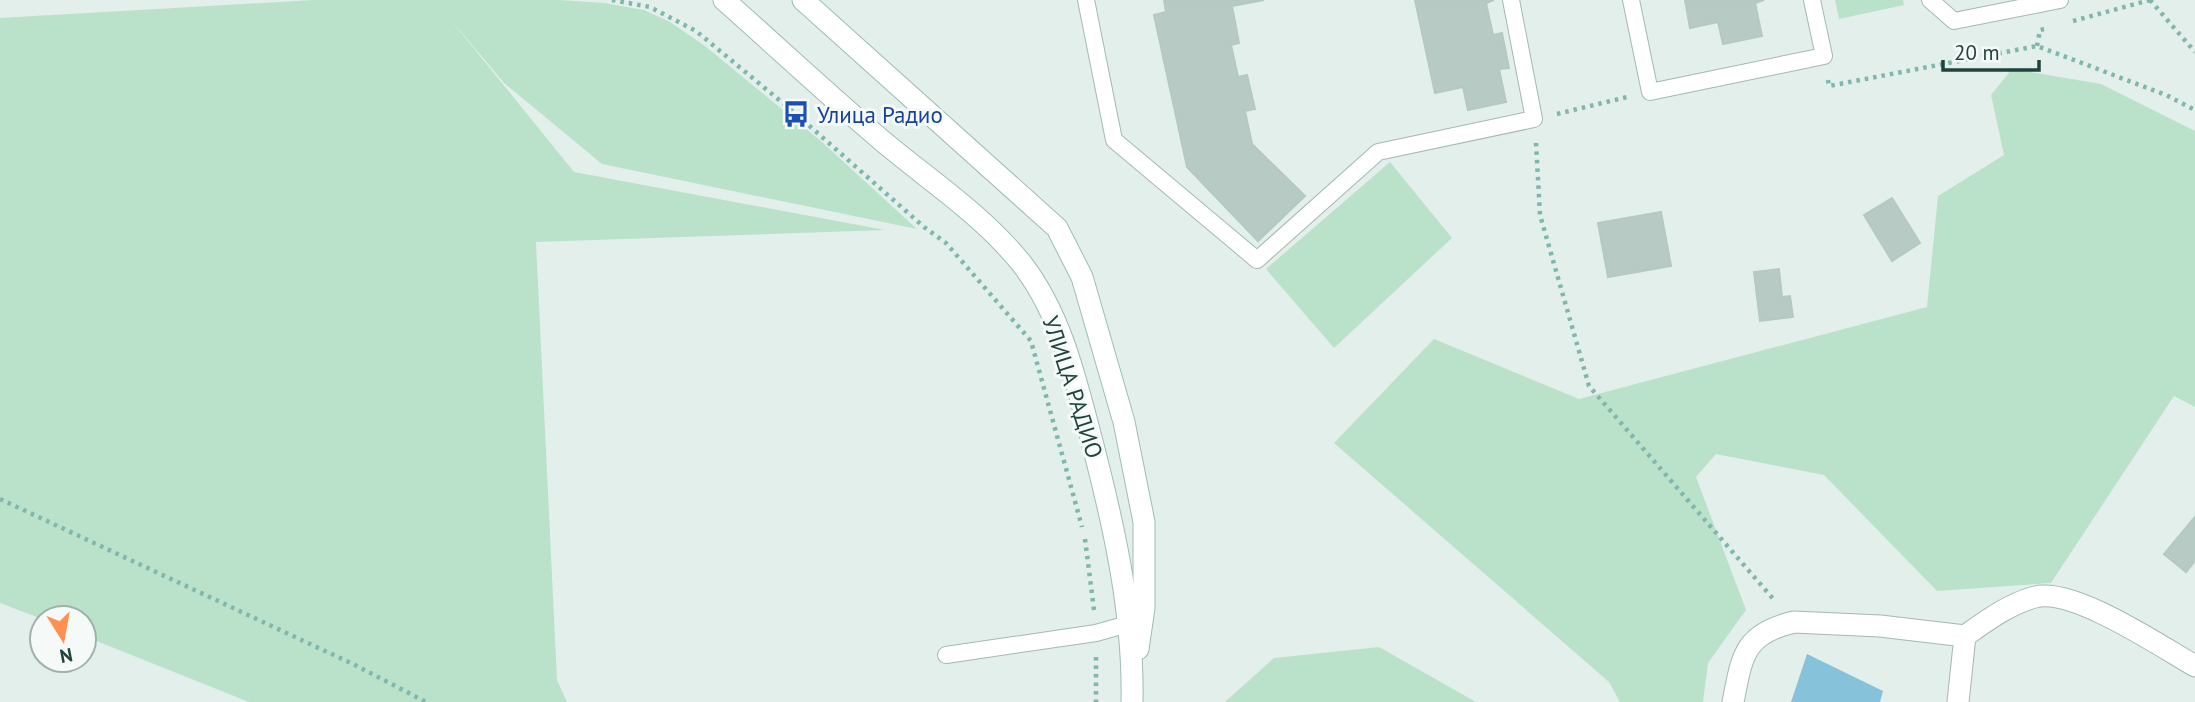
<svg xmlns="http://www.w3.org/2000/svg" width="2195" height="702" viewBox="0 0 2195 702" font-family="'PT Sans',sans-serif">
  <rect width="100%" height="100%" fill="#e3efeb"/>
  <!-- green -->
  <g fill="#bae2ca">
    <polygon points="313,0 560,0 604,3 644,10 670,22 705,46 822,142 917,229 602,164 504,83 447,15 574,172 885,230 536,242 557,680 567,702 249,702 84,636 84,618 42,619 0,603 0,18"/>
    <polygon points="1835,0 1903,0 1904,5 1839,19"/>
    <polygon points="2012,69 2101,84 2195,131 2195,407 2174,396 2051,583 1937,591 1824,475 1716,454 1696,477 1746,610 1708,663 1703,702 1620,702 1609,682 1334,443 1434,339 1579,399 1927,307 1938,196 2004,155 1991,95"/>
    <polygon points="1390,162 1452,238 1334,348 1266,269"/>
    <polygon points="1379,647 1476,702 1225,702 1274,658"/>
  </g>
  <!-- water -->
  <polygon fill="#86c3da" points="1807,654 1883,691 1880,702 1791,702"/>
  <!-- building -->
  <g fill="#b8cac4" stroke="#b5c9c3" stroke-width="2">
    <polygon points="1164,0 1264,0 1232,6 1239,43 1231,45 1238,77 1247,75 1255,109 1245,111 1252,144 1305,196 1258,241 1187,167 1154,15 1166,12"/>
    <polygon points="1415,0 1494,0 1486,3 1493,35 1502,33 1509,68 1499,69 1506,102 1468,110 1463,87 1435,93"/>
    <polygon points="1685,0 1764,0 1755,3 1762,36 1723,44 1718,22 1690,28"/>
    <polygon points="1892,198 1920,243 1892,261 1864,215"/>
    <polygon points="1661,212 1671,266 1608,277 1598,223"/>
    <polygon points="1779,269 1782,297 1790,296 1793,317 1760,321 1754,272"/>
    <polygon points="2194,518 2195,561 2186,572 2164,554"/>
  </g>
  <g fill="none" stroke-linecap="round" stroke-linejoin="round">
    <defs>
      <g id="service">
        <polyline points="1086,0 1114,140 1257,260 1378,152 1534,119 1511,0"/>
        <polyline points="1631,0 1650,92 1824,56 1812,0"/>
        <polyline points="1930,0 1954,21 2060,0"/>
        <polyline points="946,655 1096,633 1128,624"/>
      </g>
      <g id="minor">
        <path d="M 1733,702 C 1742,657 1743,634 1794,622 L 1880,626 L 1965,636"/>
        <path d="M 1958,702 L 1965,636 C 1986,621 2009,604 2035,597 C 2073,587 2160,646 2195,666"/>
      </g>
      <g id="secondary">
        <path d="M 724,0 C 776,46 826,93 879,138 C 927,179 982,214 1022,264 C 1059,312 1074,372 1089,430 C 1112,517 1134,611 1132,702"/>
        <polyline points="803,0 1057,228 1082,277 1124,422 1144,522 1144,608 1138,649"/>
      </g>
    </defs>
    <!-- service casing -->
    <use href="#service" stroke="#a5b8b4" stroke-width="18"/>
    <!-- minor casing -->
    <use href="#minor" stroke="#a5b8b4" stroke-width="23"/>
    <!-- secondary casing -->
    <use href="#secondary" stroke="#a0bcb6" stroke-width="23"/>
    <!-- path -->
    <g stroke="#80b6ab" stroke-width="4.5" stroke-dasharray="3.5 5" stroke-linecap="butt">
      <polyline points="612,0 650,7 696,31 796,114 924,227 946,243 1031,341 1082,527"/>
      <polyline points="2150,0 2195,52"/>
      <polyline points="2073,21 2150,0"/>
      <polyline points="2037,46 2040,30 2044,29"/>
      <polyline points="1828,80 1829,86 2037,46 2166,95 2195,110"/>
      <polyline points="1557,114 1627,97"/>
      <polyline points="1536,143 1540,215 1589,386 1775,601"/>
      <polyline points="0,499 355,665 426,702"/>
      <polyline points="1085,539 1094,610"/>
      <polyline points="1096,657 1096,702"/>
    </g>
    <!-- service -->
    <use href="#service" stroke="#fff" stroke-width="16"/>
    <!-- minor -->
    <use href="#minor" stroke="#fff" stroke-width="21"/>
    <!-- secondary -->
    <use href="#secondary" stroke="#fff" stroke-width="21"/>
  </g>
  <!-- icons -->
  <defs>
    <symbol id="bus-bare" viewBox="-9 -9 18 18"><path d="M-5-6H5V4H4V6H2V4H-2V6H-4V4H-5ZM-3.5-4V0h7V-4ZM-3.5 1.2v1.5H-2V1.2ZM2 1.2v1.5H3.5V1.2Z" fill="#1a4fb4" stroke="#f5faf8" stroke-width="2.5" paint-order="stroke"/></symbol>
  </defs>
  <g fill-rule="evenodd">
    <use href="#bus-bare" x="777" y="95" width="38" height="38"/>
  </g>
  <g text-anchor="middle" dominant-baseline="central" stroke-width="6" stroke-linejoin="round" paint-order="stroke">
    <!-- transit labels -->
    <g font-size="23" fill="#164399" stroke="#f5faf8" text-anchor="start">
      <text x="817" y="114">Улица Радио</text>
    </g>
    <!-- street labels -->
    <g font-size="23" fill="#20433e" stroke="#f5faf8">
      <text transform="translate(1073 387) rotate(72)">УЛИЦА РАДИО</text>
    </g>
  </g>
  <!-- north arrow -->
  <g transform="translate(63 639) rotate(169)"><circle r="33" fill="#f5faf8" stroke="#a0b1ae" stroke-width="2"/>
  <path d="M0-5L12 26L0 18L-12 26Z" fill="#ff9051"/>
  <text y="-10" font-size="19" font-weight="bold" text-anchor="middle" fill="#20433e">N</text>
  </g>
  <!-- scale -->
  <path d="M1943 60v10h96v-10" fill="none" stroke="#20433e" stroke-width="3.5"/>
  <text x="1954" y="60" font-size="21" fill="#20433e" stroke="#f5faf8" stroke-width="5" paint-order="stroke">20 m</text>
</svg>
